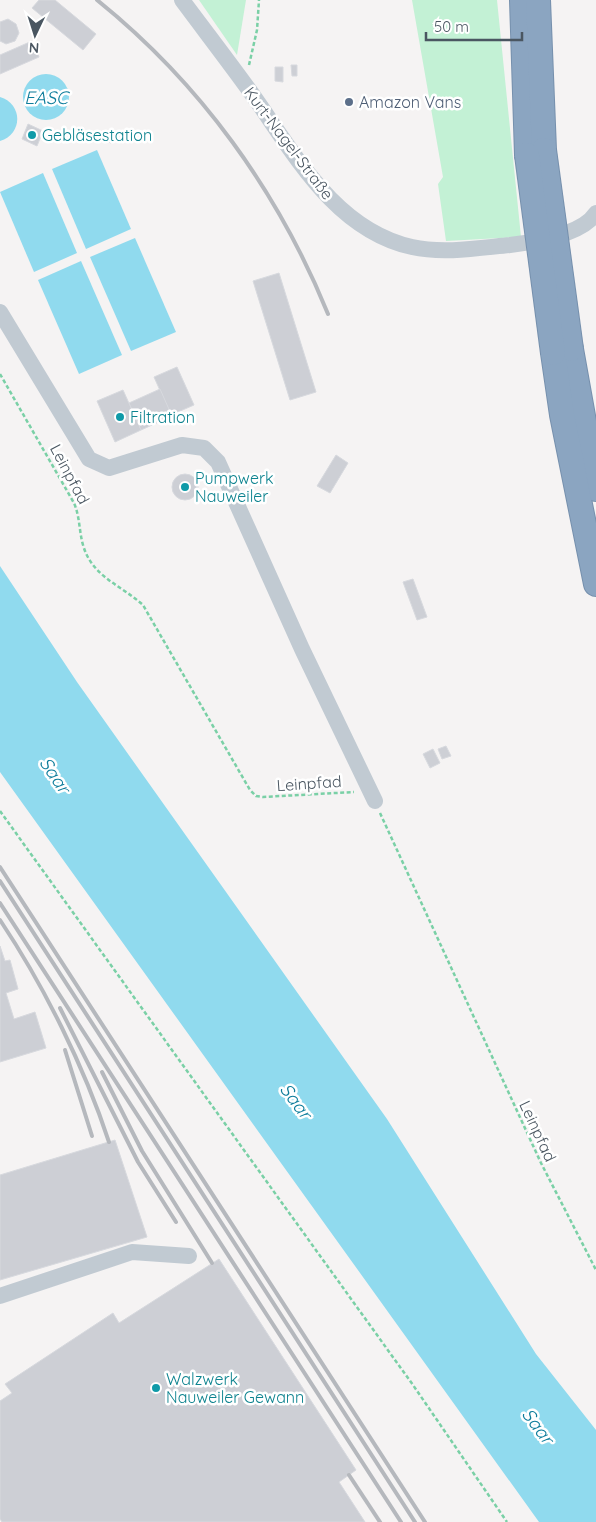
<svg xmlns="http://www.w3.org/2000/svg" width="596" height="1522" viewBox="0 0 596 1522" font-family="Quicksand,sans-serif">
  <rect width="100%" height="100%" fill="#f5f3f3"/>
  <!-- green -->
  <g fill="#c3f1d5">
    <polygon points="199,0 246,0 237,55"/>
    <polygon points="412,0 497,0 521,237 446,241 438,184 443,177"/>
  </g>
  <!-- water -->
  <g fill="#90daee">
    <circle cx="46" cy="97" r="23"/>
    <path d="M 0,97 C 23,104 23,134 0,141 Z"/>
    <polygon points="97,150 131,229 86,249 52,169"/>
    <polygon points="43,173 77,253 34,272 0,192"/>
    <polygon points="135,238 176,332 131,351 90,257"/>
    <polygon points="81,261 122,355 79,374 38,280"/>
    <polygon points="0,566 77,682 387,1119 536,1354 596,1430 596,1522 539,1522 0,772"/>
  </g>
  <!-- building -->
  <g fill="#cdcfd5" stroke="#d7d9de">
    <polygon points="39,0 55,0 96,34 83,50 32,8"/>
    <polygon points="8,19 16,24 19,33 15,41 6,44 0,41 0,22"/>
    <polygon points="32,41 39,57 0,74 0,55"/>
    <polygon points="291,65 297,65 297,76 292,76"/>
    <polygon points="275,67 283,67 283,82 275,81"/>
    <polygon points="28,124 43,131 37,146 22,139"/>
    <polygon points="115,130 119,139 110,143 106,134"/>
    <polygon points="279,273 316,392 290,400 253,281"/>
    <polygon points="177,367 194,405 171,415 154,377"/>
    <polygon points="160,389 172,416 141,430 129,403"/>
    <polygon points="123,390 141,430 115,442 97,401"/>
    <polygon points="336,455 348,463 330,493 317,486"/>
    <circle cx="185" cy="487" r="13"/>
    <polygon points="413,579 427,617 417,620 403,582"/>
    <polygon points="446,746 451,756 442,759 438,749"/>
    <polygon points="433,749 440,763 430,768 423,754"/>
    <polygon points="0,946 5,961 10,960 18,989 6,993 14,1019 35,1012 46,1048 0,1062"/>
    <polygon points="115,1140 147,1237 0,1280 0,1175"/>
    <polygon points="219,1259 356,1470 339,1482 365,1522 2,1522 0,1519 0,1401 12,1393 5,1384 113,1313 119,1323"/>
  </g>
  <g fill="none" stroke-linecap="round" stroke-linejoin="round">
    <defs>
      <g id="highway">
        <polyline points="522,0 527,155"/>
        <polyline points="538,0 544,150"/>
        <polyline points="571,349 596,489"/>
        <polyline points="553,353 562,415 596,584"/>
      </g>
    </defs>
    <!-- highway casing -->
    <use href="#highway" stroke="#7690ad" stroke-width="26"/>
    <!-- path -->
    <g stroke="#7ad0a6" stroke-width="2.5" stroke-dasharray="4 2.5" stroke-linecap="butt">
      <polyline points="249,65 257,30 259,0"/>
      <path d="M 0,374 L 74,503 C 80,517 79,531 83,545 C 92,577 121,585 143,605 L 250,790 L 256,796 L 263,797 L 354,792"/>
      <polyline points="0,811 413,1385 507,1522"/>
      <polyline points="380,813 541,1163 596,1270"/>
    </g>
    <!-- minor -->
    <g stroke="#c1cad2" stroke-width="16">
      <path d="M 182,0 C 205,31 229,62 252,94 C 294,153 335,230 412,247 C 443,254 479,248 510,245 C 534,242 582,235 596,213"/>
      <polyline points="0,312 89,459 109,468 182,445 204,448 218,462 302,649 375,801"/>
      <polyline points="0,1296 132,1252 189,1256"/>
    </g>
    <!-- highway -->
    <use href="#highway" stroke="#8ba5c1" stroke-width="24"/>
    <!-- rail -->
    <g stroke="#b5b8bd" stroke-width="4">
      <path d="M 97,0 C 200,83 278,191 328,314"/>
      <polyline points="0,867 425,1522"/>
      <polyline points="0,881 415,1522"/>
      <polyline points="0,903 401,1522"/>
      <path d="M 0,920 C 44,986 84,1066 109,1142"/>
      <polyline points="60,1008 138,1162 176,1222"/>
      <polyline points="65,1050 92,1136"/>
      <polyline points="102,1072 142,1151 212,1263"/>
      <polyline points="349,1475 380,1522"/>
    </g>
    <defs>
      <g id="highway-bridge">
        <polyline points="544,150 571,349"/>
        <polyline points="527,155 553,353"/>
      </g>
    </defs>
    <!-- highway-bridge casing -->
    <use href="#highway-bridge" stroke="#7690ad" stroke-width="26" stroke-linecap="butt"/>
    <!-- highway-bridge -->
    <use href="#highway-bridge" stroke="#8ba5c1" stroke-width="24"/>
  </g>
  <!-- markers -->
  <circle fill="#5c6f8a" stroke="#fff" stroke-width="2" cx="349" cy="102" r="5"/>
  <g fill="#0f9aa8" stroke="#fff" stroke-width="2">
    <circle cx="32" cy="135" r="5"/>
    <circle cx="120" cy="417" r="5"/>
    <circle cx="185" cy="487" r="5"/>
    <circle cx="156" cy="1388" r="5"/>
  </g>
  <g text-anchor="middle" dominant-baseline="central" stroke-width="5" stroke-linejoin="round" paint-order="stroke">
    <!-- service labels -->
    <g font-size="16" fill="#4e5e75" stroke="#fff" text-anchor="start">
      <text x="359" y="102">Amazon Vans</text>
    </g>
    <!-- culture labels -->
    <g font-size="16" fill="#0d838f" stroke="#fff" text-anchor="start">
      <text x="42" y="135">Gebläsestation</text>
      <text x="130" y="417">Filtration</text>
      <text x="195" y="478">Pumpwerk<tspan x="195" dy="18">Nauweiler</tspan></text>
      <text x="166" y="1379">Walzwerk<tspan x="166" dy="18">Nauweiler Gewann</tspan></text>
    </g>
    <!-- street labels -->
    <g font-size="16" fill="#4a5661" stroke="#fff">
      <text transform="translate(289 143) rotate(53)">Kurt-Nagel-Straße</text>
      <text transform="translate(70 474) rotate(62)">Leinpfad</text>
      <text transform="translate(309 783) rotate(-4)">Leinpfad</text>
      <text transform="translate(538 1131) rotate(65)">Leinpfad</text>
    </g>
    <!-- water labels -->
    <g font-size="18" font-style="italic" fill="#0c7c9b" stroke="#fff">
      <text x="46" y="97">EASC</text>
      <text transform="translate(55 775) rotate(56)">Saar</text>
      <text transform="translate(296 1101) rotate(53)">Saar</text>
      <text transform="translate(538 1426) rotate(53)">Saar</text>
    </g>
  </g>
  <!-- north arrow -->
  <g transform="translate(35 35) rotate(184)" stroke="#ffffff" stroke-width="4" paint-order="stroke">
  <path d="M0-4L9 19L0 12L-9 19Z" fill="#4a5661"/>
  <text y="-8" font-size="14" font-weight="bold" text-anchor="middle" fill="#4a5661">N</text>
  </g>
  <!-- scale -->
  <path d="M426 32v8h96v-8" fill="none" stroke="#4a5661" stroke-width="2.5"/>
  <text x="434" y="32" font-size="15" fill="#4a5661" stroke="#ffffff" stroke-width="4" paint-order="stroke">50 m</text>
</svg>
